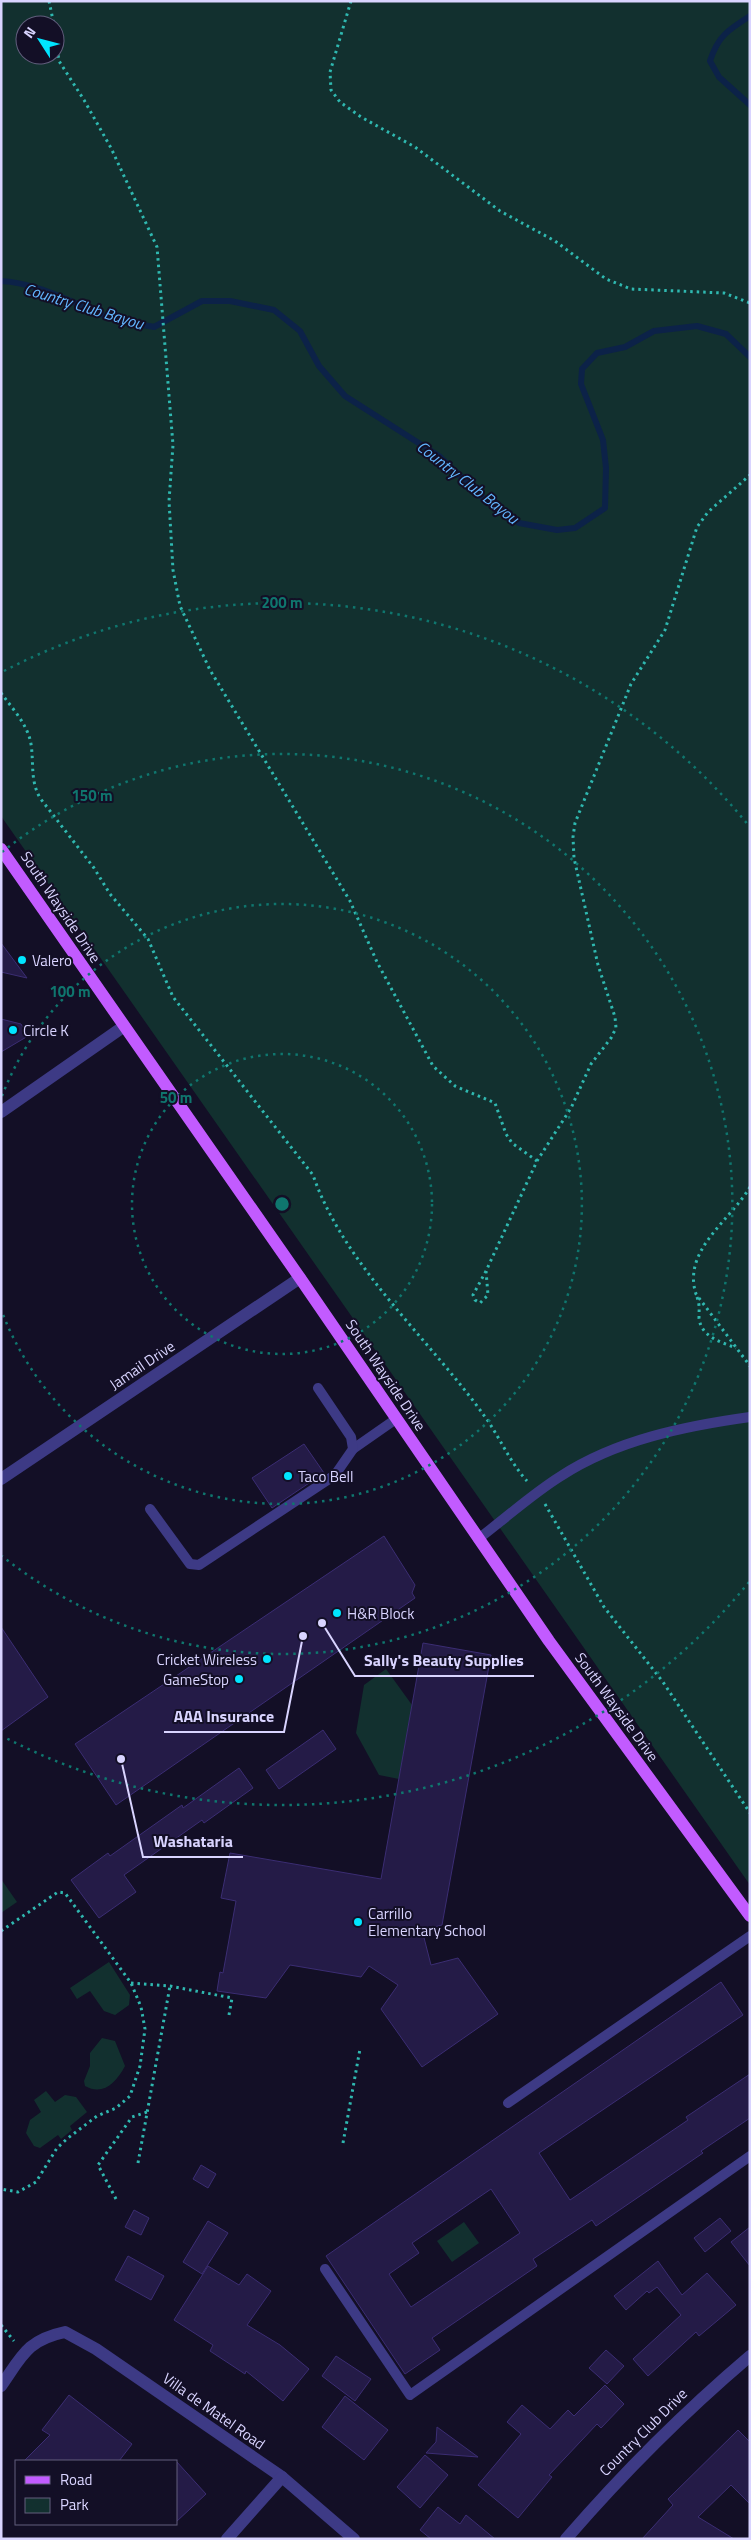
<svg xmlns="http://www.w3.org/2000/svg" width="751" height="2540" viewBox="0 0 751 2540" font-family="'Titillium Web',sans-serif">
  <rect width="100%" height="100%" fill="#130f26"/>
  <!-- green -->
  <g fill="#12302f" fill-rule="evenodd">
    <path d="M 1,1 L 750,1 L 750,1885 L 1,816 ZM 25,25 L 55,25 L 55,55 L 25,55 Z"/>
    <polygon points="386,1669 412,1705 399,1779 379,1775 356,1733 364,1685"/>
    <polygon points="1,1879 17,1902 1,1913"/>
    <polygon points="109,1962 130,1995 129,2005 115,2015 104,2011 90,1991 77,1999 70,1988"/>
    <path d="M 102,2038 L 115,2041 L 125,2066 C 116,2083 103,2096 85,2086 L 84,2081 L 90,2066 L 90,2053 Z"/>
    <polygon points="46,2091 55,2102 65,2095 76,2097 87,2112 70,2126 72,2130 61,2139 58,2135 40,2148 34,2146 26,2133 30,2120 41,2112 34,2100"/>
    <polygon points="464,2222 479,2243 452,2262 437,2241"/>
  </g>
  <g fill="none" stroke-linecap="round" stroke-linejoin="round">
    <!-- stream -->
    <g stroke="#0c2248" stroke-width="6">
      <path d="M 750,16 C 728,30 718,36 710,61 L 719,77 L 750,105"/>
      <path d="M 1,281 C 39,283 74,304 108,317 C 123,322 139,324 154,327 L 202,301 L 230,301 L 274,310 L 300,331 L 319,366 L 345,396 L 439,456 L 482,497 L 519,523 L 557,530 L 575,528 L 605,508 L 606,468 L 603,440 L 581,384 L 582,369 L 597,353 L 625,347 L 654,331 L 697,326 L 726,334 L 750,357"/>
    </g>
  </g>
  <!-- building -->
  <g fill="#241b47" stroke="#3b2d73" fill-rule="evenodd">
    <polygon points="1,943 27,978 1,972"/>
    <polygon points="1,1019 21,1024 28,1036 1,1052"/>
    <polygon points="304,1444 324,1473 272,1508 252,1478"/>
    <polygon points="384,1536 415,1585 412,1593 415,1598 116,1805 75,1744"/>
    <polygon points="1,1627 48,1697 1,1731"/>
    <polygon points="423,1643 491,1655 442,1925 422,1930 431,1965 458,1958 498,2014 422,2067 381,2009 398,1985 369,1966 361,1977 290,1965 266,1998 217,1991 220,1972 223,1973 236,1901 221,1898 230,1853 381,1879"/>
    <polygon points="323,1730 336,1749 279,1789 266,1770"/>
    <polygon points="239,1768 253,1788 204,1823 202,1820 124,1875 136,1892 99,1918 71,1880 108,1853 110,1856 182,1805 183,1808"/>
    <path d="M 721,1982 L 743,2015 L 539,2153 L 570,2200 L 688,2120 L 686,2117 L 750,2074 L 750,2118 L 701,2151 L 703,2153 L 596,2226 L 592,2220 L 533,2259 L 537,2266 L 432,2338 L 440,2350 L 405,2374 L 326,2256 ZM 491,2189 L 520,2233 L 411,2307 L 389,2274 L 419,2253 L 412,2243 Z"/>
    <polygon points="201,2165 216,2174 208,2188 193,2179"/>
    <polygon points="134,2210 149,2218 141,2235 125,2227"/>
    <polygon points="720,2218 731,2231 705,2252 694,2238"/>
    <polygon points="208,2221 228,2233 202,2274 183,2262"/>
    <polygon points="750,2227 750,2266 731,2242"/>
    <polygon points="128,2256 164,2276 151,2300 115,2280"/>
    <polygon points="658,2261 682,2295 707,2273 736,2305 699,2336 696,2332 648,2376 633,2359 681,2315 657,2287 649,2293 647,2291 626,2310 614,2296"/>
    <polygon points="208,2266 239,2285 247,2274 271,2291 247,2325 280,2345 309,2369 283,2401 246,2371 245,2374 210,2351 213,2345 174,2320"/>
    <polygon points="606,2350 624,2366 607,2384 589,2368"/>
    <polygon points="336,2356 371,2379 355,2401 322,2376"/>
    <polygon points="605,2385 624,2404 601,2428 597,2424 549,2475 552,2477 518,2518 478,2485 521,2434 507,2422 522,2405 550,2429 568,2410 574,2416"/>
    <polygon points="69,2395 132,2444 119,2461 24,2461 50,2435 42,2430"/>
    <polygon points="345,2396 388,2430 364,2460 322,2427"/>
    <polygon points="437,2427 478,2457 426,2453 436,2442"/>
    <polygon points="738,2430 750,2442 750,2504 731,2485 698,2517 734,2539 642,2539 673,2505 668,2499"/>
    <polygon points="425,2455 448,2475 420,2508 397,2487"/>
    <polygon points="176,2461 206,2494 176,2522"/>
    <polygon points="438,2507 460,2524 466,2515 495,2539 431,2539 420,2530"/>
  </g>
  <g fill="none" stroke-linecap="round" stroke-linejoin="round">
    <!-- path -->
    <g stroke="#2fb8b0" stroke-width="3" stroke-dasharray="2.5 4" stroke-linecap="butt">
      <polyline points="49,1 54,25"/>
      <polyline points="351,1 330,72 331,90 340,102 361,117 415,147 500,211 555,241 606,279 631,289 724,293 750,303"/>
      <polyline points="55,36 59,61 84,100 111,148 157,247 173,445 169,501 173,570 180,606 210,670 350,901 377,962 433,1066 455,1086 495,1103 506,1134 512,1143 537,1161"/>
      <path d="M 1,693 C 12,708 28,725 31,744 C 34,764 30,780 40,798 L 94,868 L 110,894 L 148,939 L 173,997 L 313,1175 C 345,1268 432,1341 488,1421 C 502,1442 510,1462 527,1481"/>
      <path d="M 750,1187 C 730,1221 682,1250 696,1294 L 750,1366"/>
      <polyline points="486,1271 488,1295 480,1303 475,1300 473,1295 486,1271 537,1161 571,1108 591,1064 611,1038 616,1028 615,1017 598,965 574,858 573,837 575,823 631,684 665,630 697,527 708,512 750,475"/>
      <path d="M 697,1297 C 700,1305 699,1310 699,1318 C 701,1337 721,1342 736,1348"/>
      <polyline points="545,1504 604,1607 663,1682 750,1813"/>
      <polyline points="1,1931 58,1892 65,1893 131,1983 141,2007 145,2029 140,2066 130,2096 116,2108 97,2116 68,2138 57,2148 36,2182 18,2192 1,2189"/>
      <polyline points="131,1983 170,1986 232,1998 229,2015"/>
      <polyline points="343,2143 360,2049"/>
      <polyline points="138,2163 170,1986"/>
      <polyline points="116,2199 98,2165 132,2117 147,2112"/>
      <polyline points="1,2325 14,2341"/>
    </g>
    <!-- service -->
    <g stroke="#3d3a85" stroke-width="10">
      <polyline points="353,1449 396,1419"/>
      <polyline points="150,1509 190,1564 199,1565 335,1475 353,1449 351,1437 318,1388"/>
      <path d="M 478,1539 C 506,1518 532,1494 561,1476 C 616,1440 685,1426 750,1417"/>
      <polyline points="508,2103 750,1936"/>
      <polyline points="325,2269 410,2395 750,2156"/>
    </g>
    <!-- minor -->
    <g stroke="#3d3a85" stroke-width="12">
      <polyline points="1,1112 123,1027"/>
      <path d="M 1,2386 C 22,2356 27,2340 65,2332 L 96,2349 L 282,2477 L 354,2539"/>
      <polyline points="227,2539 282,2477"/>
      <path d="M 566,2539 C 623,2473 684,2412 750,2356"/>
    </g>
    <!-- tertiary -->
    <polyline stroke="#3d3a85" stroke-width="12" points="1,1479 300,1278"/>
    <!-- primary -->
    <polyline stroke="#c25bff" stroke-width="12" points="1,849 300,1278 549,1641 750,1916"/>
  </g>
  <!-- distance rings -->
  <g fill="none" stroke="#0f766e" stroke-width="2.5" stroke-dasharray="2.5 5">
    <circle cx="282" cy="1204" r="150"/>
    <path d="M2 1096A300 300 0 1 1 2 1312"/>
    <path d="M2 852A450 450 0 1 1 2 1556"/>
    <path d="M749 1582A601 601 0 0 1 4 1737M4 671A601 601 0 0 1 749 826"/>
  </g>
  <!-- markers -->
  <g fill="#00e5ff" stroke="#130f26" stroke-width="2">
    <circle cx="22" cy="960" r="5"/>
    <circle cx="13" cy="1030" r="5"/>
    <circle cx="288" cy="1476" r="5"/>
    <circle cx="337" cy="1613" r="5"/>
    <circle cx="267" cy="1659" r="5"/>
    <circle cx="239" cy="1679" r="5"/>
    <circle cx="358" cy="1922" r="5"/>
  </g>
  <g text-anchor="middle" dominant-baseline="central" stroke-width="4" stroke-linejoin="round" paint-order="stroke">
    <!-- street labels -->
    <g font-size="15" fill="#d9d4ff" stroke="#130f26">
      <text transform="translate(61 907) rotate(56)">South Wayside Drive</text>
      <text transform="translate(142 1365) rotate(-34)">Jamail Drive</text>
      <text transform="translate(386 1375) rotate(56)">South Wayside Drive</text>
      <text transform="translate(617 1707) rotate(54)">South Wayside Drive</text>
      <text transform="translate(214 2411) rotate(35)">Villa de Matel Road</text>
      <text transform="translate(643 2432) rotate(-45)">Country Club Drive</text>
    </g>
    <!-- poi labels -->
    <g font-size="15" fill="#d9d4ff" stroke="#130f26" text-anchor="start">
      <text x="32" y="960">Valero</text>
      <text x="23" y="1030">Circle K</text>
      <text x="298" y="1476">Taco Bell</text>
      <text x="347" y="1613">H&amp;R Block</text>
      <text x="257" y="1659" text-anchor="end">Cricket Wireless</text>
      <text x="229" y="1679" text-anchor="end">GameStop</text>
      <text x="368" y="1913">Carrillo<tspan x="368" dy="17">Elementary School</tspan></text>
    </g>
    <!-- water labels -->
    <g font-size="16" font-style="italic" fill="#62b6ff" stroke="#130f26">
      <text transform="translate(84 306) rotate(17)">Country Club Bayou</text>
      <text transform="translate(468 482) rotate(38)">Country Club Bayou</text>
    </g>
  </g>
  <circle cx="282" cy="1204" r="8" fill="#0f766e" stroke="#130f26" stroke-width="2.5"/>
  <g font-size="15" text-anchor="middle" font-weight="bold" fill="#0f766e" stroke="#130f26" stroke-width="4" stroke-linejoin="round" paint-order="stroke">
    <text x="282" y="608">200 m</text>
    <text x="92" y="801">150 m</text>
    <text x="70" y="997">100 m</text>
    <text x="176" y="1103">50 m</text>
  </g>
  <!-- callouts -->
  <path fill="none" stroke="#d9d4ff" stroke-width="2" d="M322 1623L355 1676H534M303 1636L284 1732H164M121 1759L143 1857H243"/>
  <g fill="#d9d4ff" stroke="#130f26" stroke-width="2">
    <circle cx="322" cy="1623" r="5"/>
    <circle cx="303" cy="1636" r="5"/>
    <circle cx="121" cy="1759" r="5"/>
  </g>
  <g font-size="16" text-anchor="middle" font-weight="bold" fill="#d9d4ff" stroke="#130f26" stroke-width="4" stroke-linejoin="round" paint-order="stroke">
    <text x="444" y="1666">Sally's Beauty Supplies</text>
    <text x="224" y="1722">AAA Insurance</text>
    <text x="193" y="1847">Washataria</text>
  </g>
  <!-- border -->
  <rect width="751" height="2540" fill="none" stroke="#d9d4ff" stroke-width="5"/>
  <!-- legend -->
  <rect x="15" y="2460" width="162" height="65" fill="#130f26" stroke="#625e7d"/>
  <rect x="25" y="2476" width="25" height="8" fill="#c25bff" stroke="#625e7d"/>
  <text x="60" y="2485" font-size="15" fill="#d9d4ff">Road</text>
  <rect x="25" y="2498" width="25" height="15" fill="#12302f" stroke="#625e7d"/>
  <text x="60" y="2510" font-size="15" fill="#d9d4ff">Park</text>
  <!-- north arrow -->
  <g transform="translate(40 40) rotate(306)"><circle r="24" fill="#130f26" stroke="#625e7d"/>
  <path d="M0-4L9 19L0 12L-9 19Z" fill="#00e5ff"/>
  <text y="-8" font-size="14" font-weight="bold" text-anchor="middle" fill="#d9d4ff">N</text>
  </g>
</svg>
